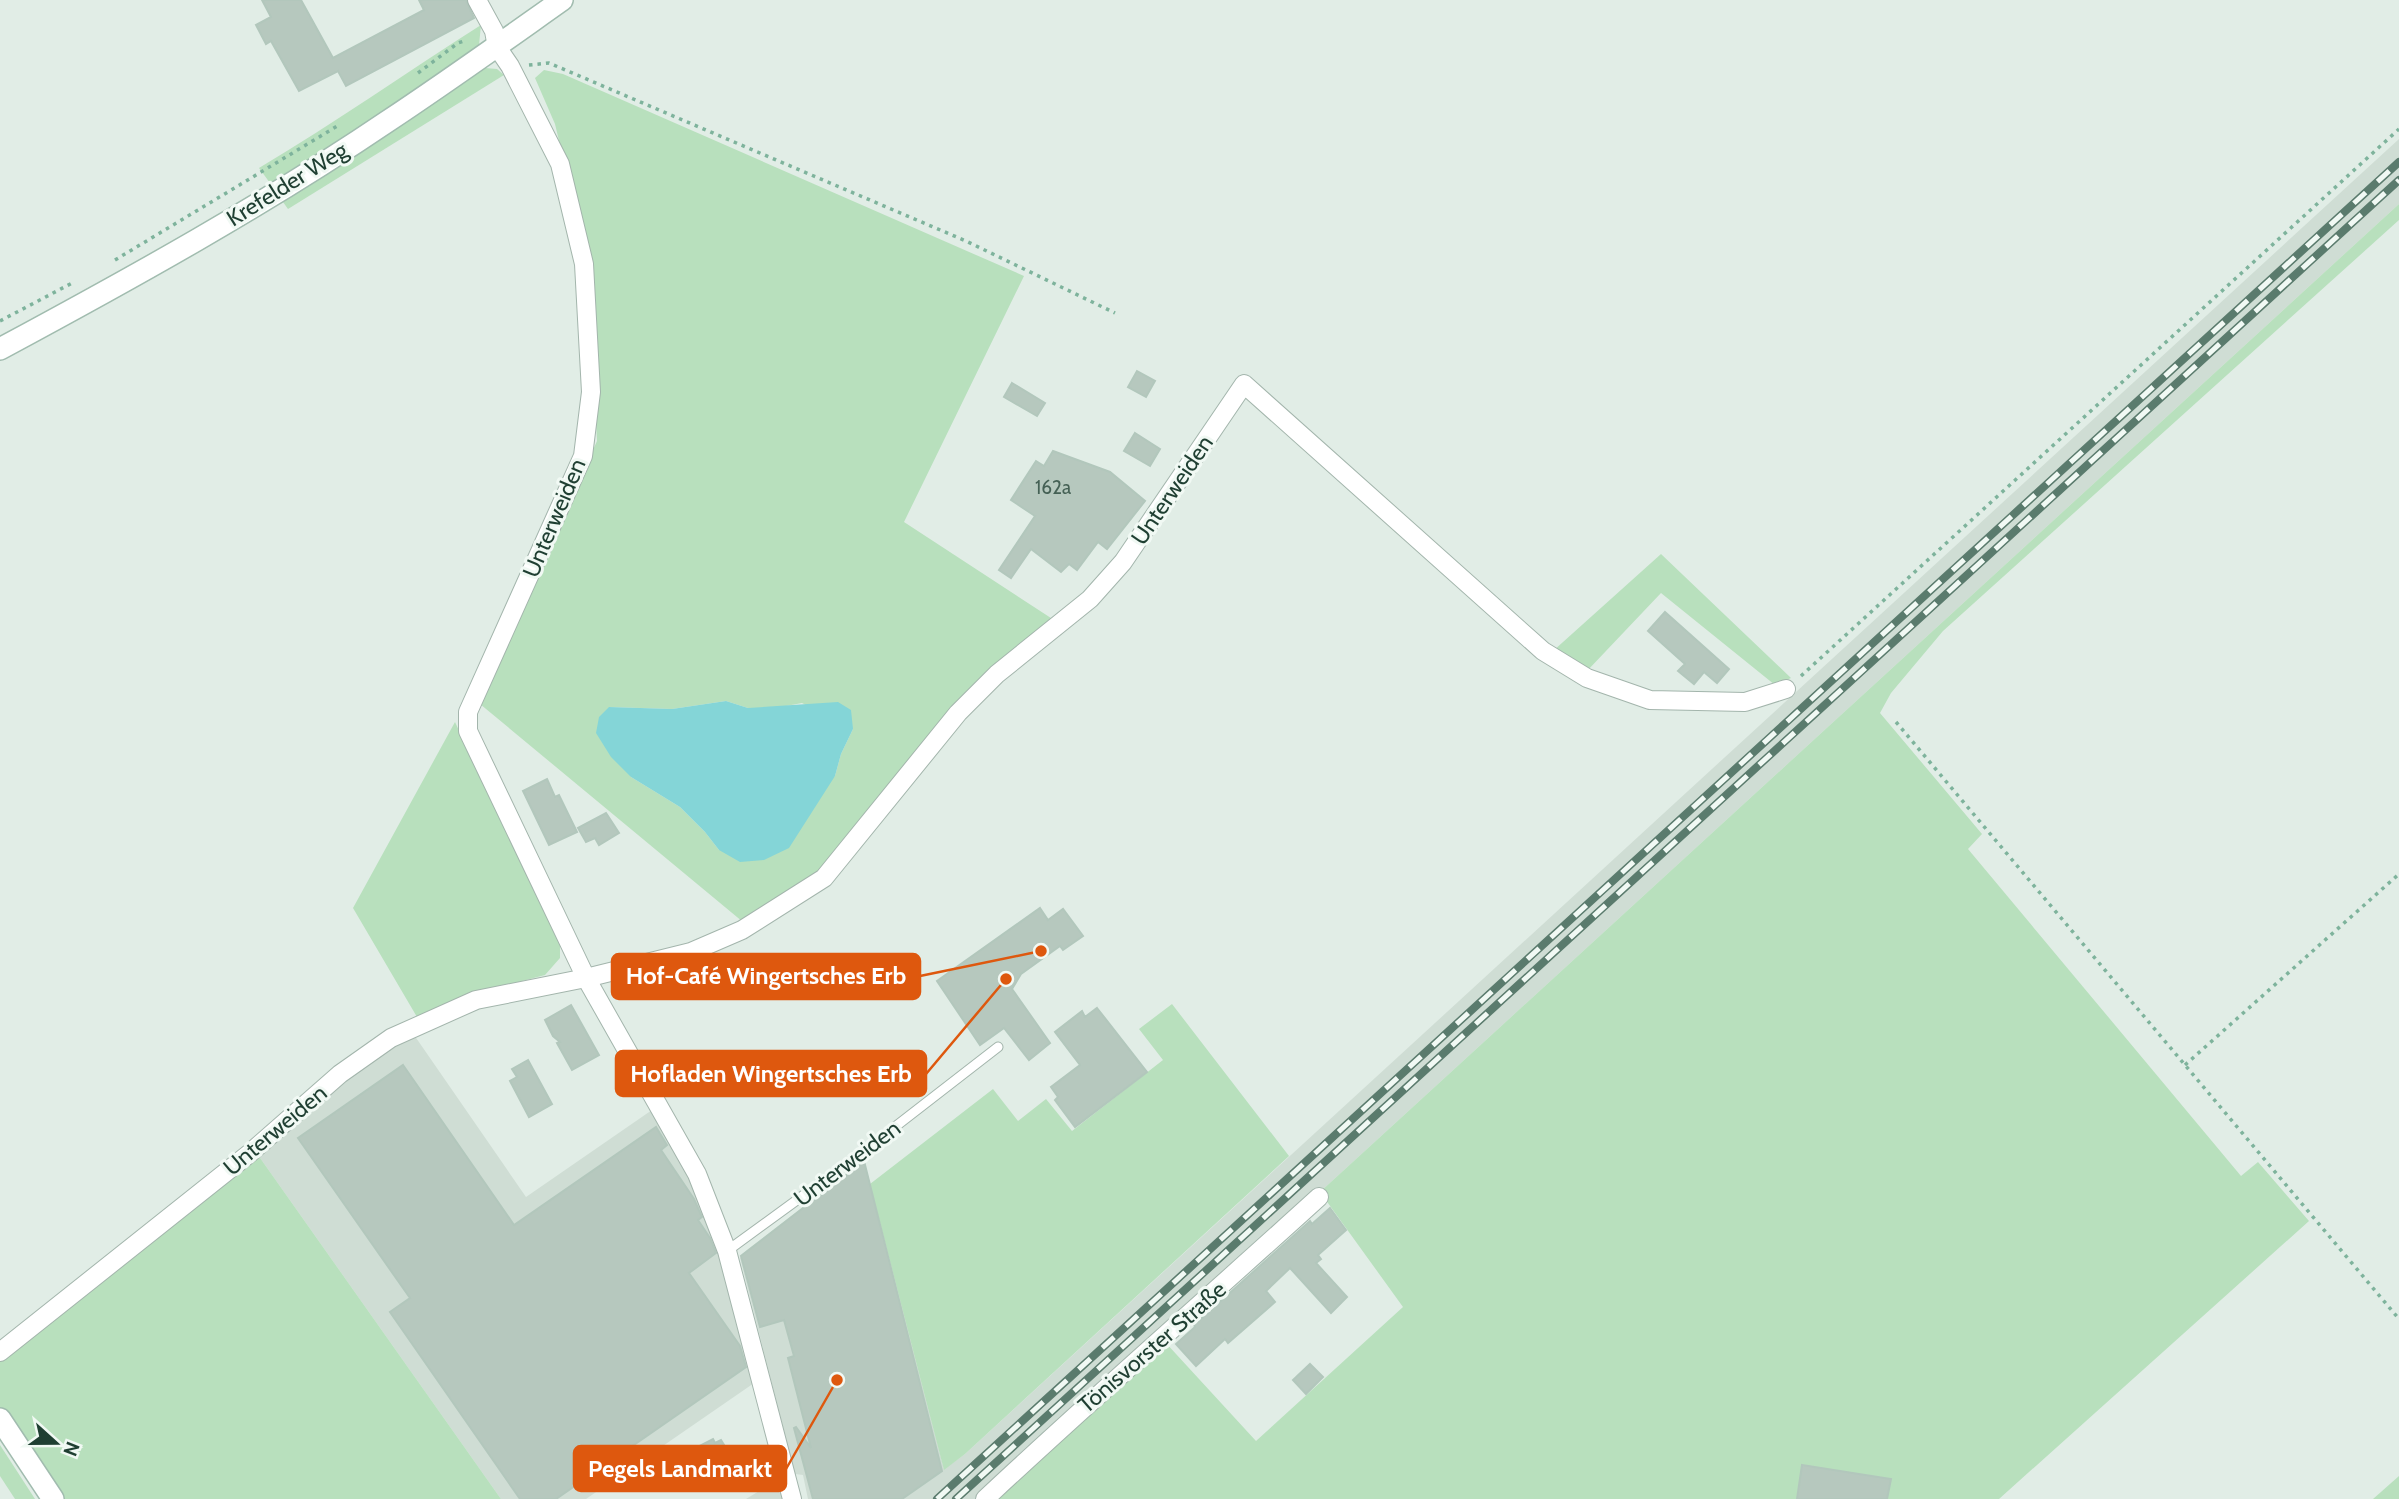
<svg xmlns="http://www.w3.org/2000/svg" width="2399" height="1499" viewBox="0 0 2399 1499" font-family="Cabin,sans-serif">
  <rect width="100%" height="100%" fill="#e1ede6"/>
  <!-- built -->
  <g fill="#cfddd4">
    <polygon points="2399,139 2399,204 1320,1192 979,1499 808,1499 803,1475 795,1474 740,1258 747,1250 864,1160 944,1469 965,1454"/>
    <polygon points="412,1032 526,1197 652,1110 689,1173 722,1247 757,1381 586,1499 501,1499 258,1155 351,1073"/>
    <polygon points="780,1478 785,1499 746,1499"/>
  </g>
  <!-- green -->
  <g fill="#b8e0bd" fill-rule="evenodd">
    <path d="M 481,25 L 479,45 L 370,121 L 270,183 L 259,168 C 335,123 407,72 481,25 Z"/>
    <polygon points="485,68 497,69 504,75 288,209 283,202"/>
    <path d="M 544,70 L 563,74 L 1024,276 L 904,522 L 1054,620 L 827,869 L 743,922 L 480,704 L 597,441 L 588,262 L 555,124 L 535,78 ZM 726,701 L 748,708 L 775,708 L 802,703 L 853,729 L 841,754 L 835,776 L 719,850 L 705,832 L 680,807 L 631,777 L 609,707 L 672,709 Z"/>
    <polygon points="2399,204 2399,220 1943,631 1891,693 1880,713 1982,834 1968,849 2241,1176 2258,1162 2309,1221 1999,1499 994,1499 1165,1342 1256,1441 1403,1307 1320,1192"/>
    <polygon points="1661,554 1791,678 1775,685 1661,593 1587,671 1553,651"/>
    <polygon points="455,722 560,945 560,958 545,975 477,993 417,1017 353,908"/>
    <polygon points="1172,1004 1289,1156 965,1454 944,1470 870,1184 993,1089 1018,1121 1046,1099 1072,1131 1163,1060 1139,1029"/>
    <polygon points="258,1155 501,1499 59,1499 0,1410 0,1360"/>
    <polygon points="0,1445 35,1499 15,1499 0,1476"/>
    <polygon points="2399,1476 2399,1499 2373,1499"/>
  </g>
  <!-- water -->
  <polygon fill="#84d5d7" points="726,701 748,708 838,702 851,710 853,729 841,754 835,776 789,848 764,860 740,862 719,850 705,832 680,807 631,777 611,757 596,733 599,717 609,707 672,709"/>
  <!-- building -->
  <g fill="#b6c8be" stroke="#b2c7bc" stroke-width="2">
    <polygon points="262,0 301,0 333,58 424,10 419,0 466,0 474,18 346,86 338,71 299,91 271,41 266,44 256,25 271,17"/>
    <polygon points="1137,371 1155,381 1146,397 1128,387"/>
    <polygon points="1012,383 1045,403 1037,416 1004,397"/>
    <polygon points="1135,433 1160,449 1150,466 1124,451"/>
    <polygon points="1053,451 1110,472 1145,501 1107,549 1098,542 1077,570 1069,564 1061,572 1031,549 1011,578 999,570 1035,516 1011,500 1036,461 1044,466"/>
    <polygon points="1665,612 1729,669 1717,683 1704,672 1694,684 1678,671 1685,664 1648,631"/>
    <polygon points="547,779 555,797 559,795 577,832 549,845 523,791"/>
    <polygon points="606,813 619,833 599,845 595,838 586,842 578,828"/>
    <polygon points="1040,908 1048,920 1063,909 1083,936 1063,950 1060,946 1021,974 1012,989 1050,1043 1029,1060 1004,1028 980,1045 937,981"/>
    <polygon points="571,1005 599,1055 572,1070 557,1043 560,1042 553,1036 545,1020"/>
    <polygon points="1097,1008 1147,1072 1075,1127 1055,1100 1058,1097 1051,1087 1080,1065 1055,1032 1082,1011 1085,1017"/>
    <polygon points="528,1060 552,1104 529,1117 510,1081 517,1077 512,1069"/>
    <polygon points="403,1065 514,1225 656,1127 667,1145 661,1150 694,1199 702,1217 698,1220 710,1238 716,1253 689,1273 740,1346 746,1367 556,1499 520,1499 390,1312 410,1298 298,1138"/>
    <polygon points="864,1161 942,1471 902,1499 813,1499 794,1428 796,1427 811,1448 788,1358 794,1356 784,1320 760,1327 741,1256"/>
    <polygon points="1330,1208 1346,1230 1318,1255 1321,1259 1316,1263 1347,1297 1331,1313 1290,1268 1266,1291 1275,1302 1228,1343 1225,1339 1196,1366 1176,1344 1195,1327 1194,1325 1310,1221 1312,1224"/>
    <polygon points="1310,1364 1323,1377 1306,1394 1293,1380"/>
    <polygon points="713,1439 715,1443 721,1440 736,1464 730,1468 731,1471 716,1479 715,1477 707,1482 704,1477 698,1481 682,1455"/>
    <polygon points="1802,1465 1891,1479 1887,1499 1797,1499"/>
  </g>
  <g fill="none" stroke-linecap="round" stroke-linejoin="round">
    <defs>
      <polyline id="lane" points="727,1251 860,1154 998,1047"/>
      <g id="street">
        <polyline points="477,0 494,31 497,47 510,66 560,164 584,264 591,392 583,456 468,712 468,731 586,978 697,1174 727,1251 792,1499"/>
        <polyline points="0,1352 250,1153 340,1074 391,1038 476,1000 586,978 691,952 742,930 824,878 958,713 997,674 1090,599 1123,562 1244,384 1543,651 1587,678 1650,700 1745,702 1786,689"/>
        <path d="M 985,1499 C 1095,1396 1208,1298 1319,1197"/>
      </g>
      <g id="secondary">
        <path d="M 0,349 C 132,278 264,205 388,121 C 447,82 504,41 562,0"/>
        <polyline points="0,1419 53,1499"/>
      </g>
    </defs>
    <!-- lane casing -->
    <use href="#lane" stroke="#a3b5ac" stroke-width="11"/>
    <!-- street casing -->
    <use href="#street" stroke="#a3b5ac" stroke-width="20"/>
    <!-- secondary casing -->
    <use href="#secondary" stroke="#a1bcaf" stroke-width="24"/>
    <!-- path -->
    <g stroke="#7eb39c" stroke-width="3.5" stroke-dasharray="3.5 5" stroke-linecap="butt">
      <polyline points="529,65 549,63 966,241 1115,313"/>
      <polyline points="418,73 458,43 467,40"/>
      <polyline points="115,260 339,125"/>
      <polyline points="0,321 74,282"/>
      <polyline points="1801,676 2399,129"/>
      <polyline points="1896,722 2399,1319"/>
      <polyline points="2185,1065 2399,874"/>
    </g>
    <!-- lane -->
    <use href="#lane" stroke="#fff" stroke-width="9"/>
    <!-- street -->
    <use href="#street" stroke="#fff" stroke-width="18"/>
    <!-- secondary -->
    <use href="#secondary" stroke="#fff" stroke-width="21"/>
    <defs>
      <g id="rail">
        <polyline points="937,1499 2399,162"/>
        <polyline points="956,1499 2399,180"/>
      </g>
    </defs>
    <!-- rail casing -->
    <use href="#rail" stroke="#5a7b6d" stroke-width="8"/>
    <!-- rail -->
    <use href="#rail" stroke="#f1f9f4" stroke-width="5" stroke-dasharray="16" stroke-linecap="butt"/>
  </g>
  <g text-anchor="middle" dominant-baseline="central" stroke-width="6" stroke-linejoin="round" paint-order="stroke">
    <!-- number labels -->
    <g font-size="19" fill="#456155">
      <text x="1053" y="487">162a</text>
    </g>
    <!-- street labels -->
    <g font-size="23" fill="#1f3f32" stroke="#f1f9f4">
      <text transform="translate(287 184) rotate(-32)">Krefelder Weg</text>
      <text transform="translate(1172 490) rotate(-56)">Unterweiden</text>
      <text transform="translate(554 518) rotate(-67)">Unterweiden</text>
      <text transform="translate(275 1130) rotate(-40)">Unterweiden</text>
      <text transform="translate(847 1163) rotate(-37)">Unterweiden</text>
      <text transform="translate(1152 1347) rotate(-41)">Tönisvorster Straße</text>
    </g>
  </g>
  <!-- callouts -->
  <path fill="none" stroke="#de580e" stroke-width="2.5" d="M1041 951L920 976M1006 979L926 1074M837 1380L786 1469"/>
  <g fill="#de580e" stroke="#f1f9f4" stroke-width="2.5">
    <circle cx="1041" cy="951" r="7"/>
    <circle cx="1006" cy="979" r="7"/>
    <circle cx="837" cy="1380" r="7"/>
  </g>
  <g fill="#de580e" stroke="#de580e" stroke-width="2.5">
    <rect x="612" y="954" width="308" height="45" rx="7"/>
    <rect x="616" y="1051" width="310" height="45" rx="7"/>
    <rect x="574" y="1446" width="212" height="45" rx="7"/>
  </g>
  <g font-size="24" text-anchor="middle" font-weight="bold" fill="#fff">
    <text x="766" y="984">Hof-Café Wingertsches Erb</text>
    <text x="771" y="1082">Hofladen Wingertsches Erb</text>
    <text x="680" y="1477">Pegels Landmarkt</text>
  </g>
  <!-- north arrow -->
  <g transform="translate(56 1443) rotate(111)" stroke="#f1f9f4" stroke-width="5" paint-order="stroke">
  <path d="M0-5L12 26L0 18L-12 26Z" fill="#1f3f32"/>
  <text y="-10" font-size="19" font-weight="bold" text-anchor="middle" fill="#1f3f32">N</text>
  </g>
</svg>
